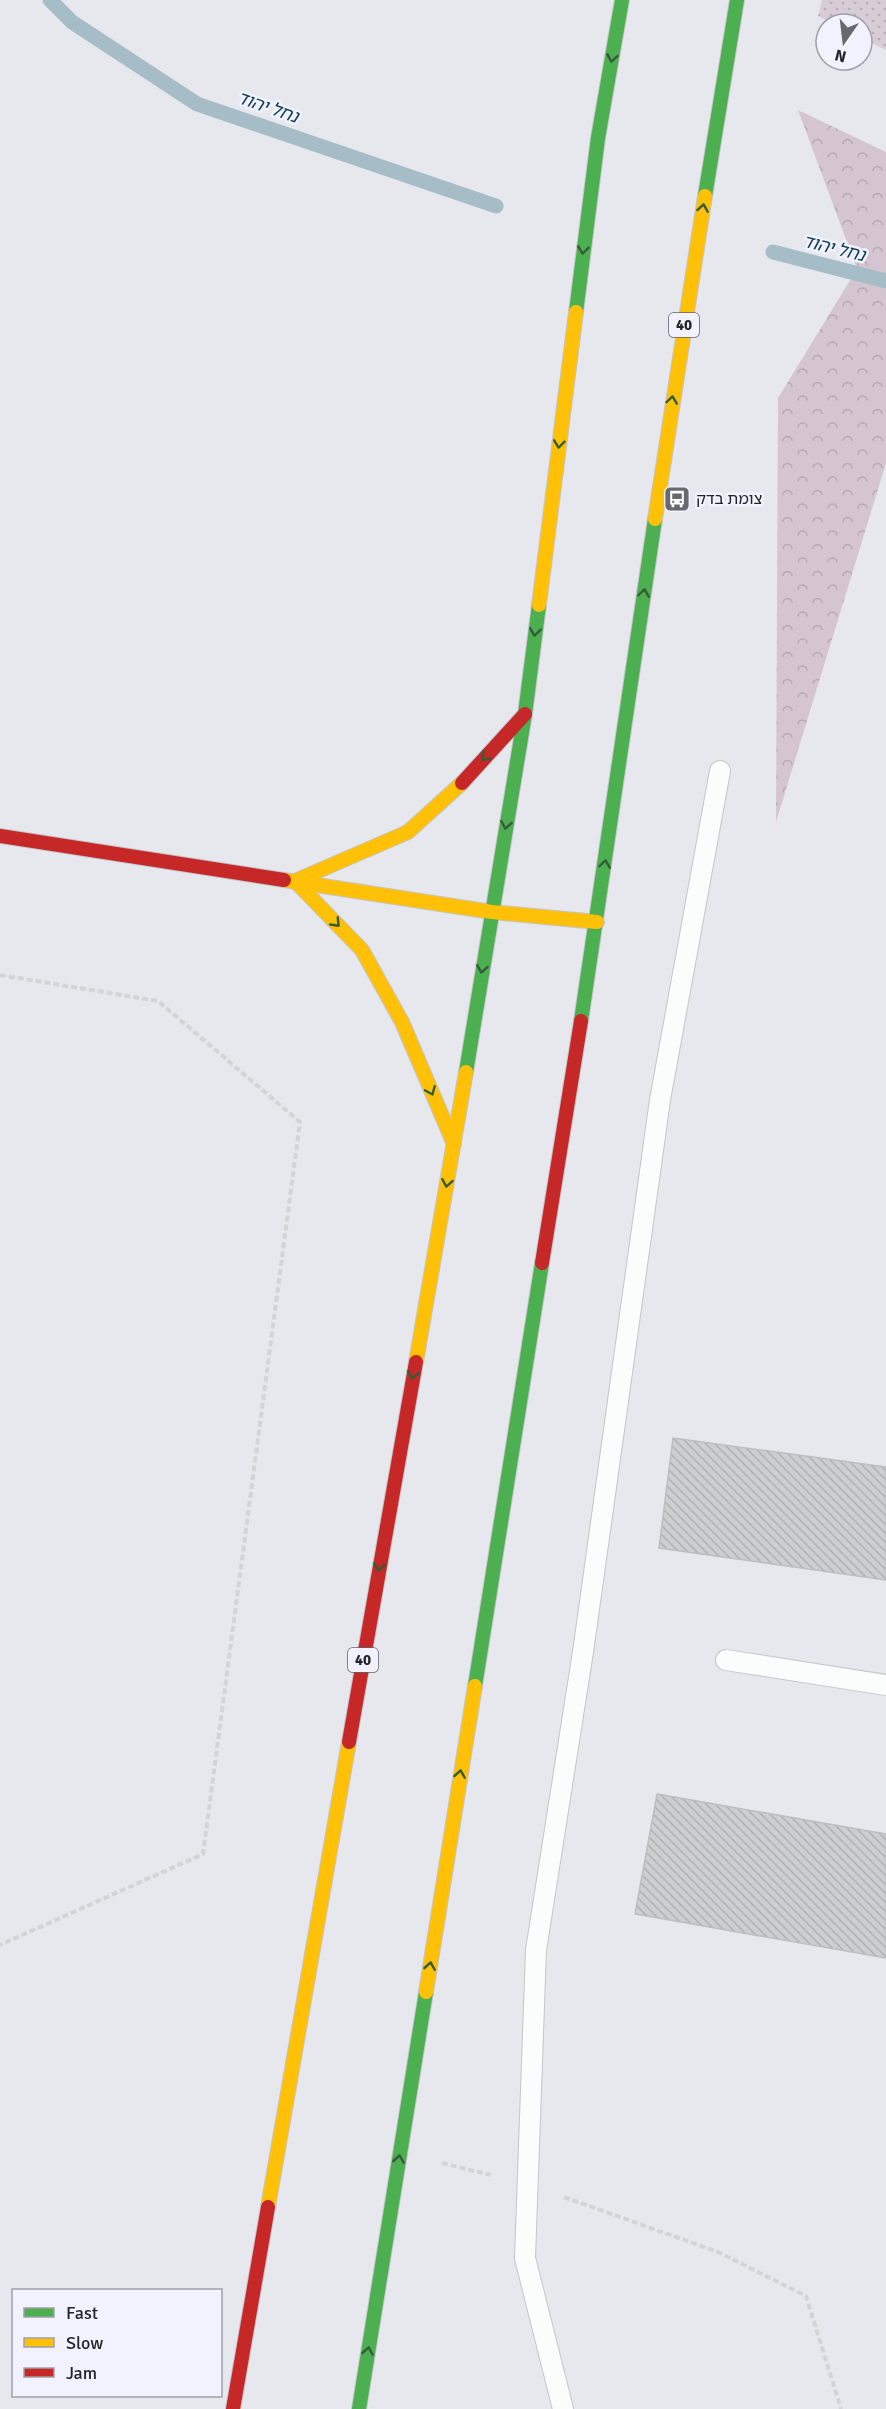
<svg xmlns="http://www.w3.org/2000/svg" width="886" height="2409" viewBox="0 0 886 2409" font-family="Signika,'Noto Sans Hebrew',sans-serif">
  <defs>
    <pattern id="grass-dots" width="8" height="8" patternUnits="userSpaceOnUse" patternTransform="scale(1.5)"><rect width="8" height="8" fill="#d8ccd6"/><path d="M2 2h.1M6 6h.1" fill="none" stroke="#b9afb8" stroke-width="1.8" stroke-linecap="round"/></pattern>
    <pattern id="forest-crowns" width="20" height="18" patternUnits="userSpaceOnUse" patternTransform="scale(1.5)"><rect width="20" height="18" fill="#d4c5d1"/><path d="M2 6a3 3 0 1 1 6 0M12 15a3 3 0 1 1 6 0" fill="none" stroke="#b6a9b3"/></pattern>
    <pattern id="building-back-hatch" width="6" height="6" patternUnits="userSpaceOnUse" patternTransform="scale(1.5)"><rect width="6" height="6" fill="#ccced2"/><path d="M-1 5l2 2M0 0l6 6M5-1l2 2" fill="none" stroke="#afb1b4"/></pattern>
  </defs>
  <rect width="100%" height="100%" fill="#e7e8ee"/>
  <!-- grass -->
  <polygon fill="url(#grass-dots)" points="822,0 886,0 886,50 862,38 862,24 834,24 818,16"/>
  <!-- forest -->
  <polygon fill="url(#forest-crowns)" points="798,110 886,152 886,463 776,822 778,398 857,269"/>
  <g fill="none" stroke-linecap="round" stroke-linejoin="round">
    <!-- stream -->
    <g stroke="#a6bdc8" stroke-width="15">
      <polyline points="50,0 72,22 197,104 496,206"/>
      <polyline points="773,252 886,281"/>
    </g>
  </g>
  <!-- building -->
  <g fill="url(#building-back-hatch)" stroke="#bcbec2" stroke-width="1.5">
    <polygon points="673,1438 886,1467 886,1580 659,1548"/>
    <polygon points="657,1794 886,1834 886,1958 635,1914"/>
  </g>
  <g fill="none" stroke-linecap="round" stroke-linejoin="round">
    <defs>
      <g id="lane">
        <polyline points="726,1660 886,1685"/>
        <polyline points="563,2409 525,2258 536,1950 583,1652 660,1100 720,771"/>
      </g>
      <g id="fast">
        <polyline points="705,196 737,0"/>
        <polyline points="576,312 598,138 622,0"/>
        <polyline points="581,1021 655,519"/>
        <polyline points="466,1072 525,714 539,605"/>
        <polyline points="475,1686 542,1263"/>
        <polyline points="359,2409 426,1992"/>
      </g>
      <g id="slow">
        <polyline points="655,519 705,196"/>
        <polyline points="539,605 576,312"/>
        <polyline points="284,880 492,912 597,922"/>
        <polyline points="454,1144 402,1022 362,950 295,881 408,832 462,783"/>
        <polyline points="416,1362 466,1072"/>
        <polyline points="426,1992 475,1686"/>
        <polyline points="268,2207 349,1742"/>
      </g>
      <g id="jam">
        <polyline points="462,783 525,714"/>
        <polyline points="0,836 284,880"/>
        <polyline points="542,1263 581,1021"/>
        <polyline points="349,1742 416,1362"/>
        <polyline points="233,2409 268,2207"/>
      </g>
    </defs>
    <!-- lane casing -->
    <use href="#lane" stroke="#c5c5ca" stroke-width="22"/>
    <!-- fast casing -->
    <use href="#fast" stroke="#c5c5ca" stroke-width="16"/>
    <!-- slow casing -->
    <use href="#slow" stroke="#c5c5ca" stroke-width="16"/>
    <!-- jam casing -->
    <use href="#jam" stroke="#c5c5ca" stroke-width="16"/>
    <!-- path -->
    <g stroke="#d4d4d7" stroke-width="4" stroke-dasharray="6 3" stroke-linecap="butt">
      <polyline points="0,975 158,1001 300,1122 203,1854 0,1945"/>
      <polyline points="442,2163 491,2175"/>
      <polyline points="564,2197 718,2252 806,2296 841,2409"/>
    </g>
    <!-- lane -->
    <use href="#lane" stroke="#fbfcfc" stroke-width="20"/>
    <!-- fast -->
    <use href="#fast" stroke="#4caf50" stroke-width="14"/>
    <!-- slow -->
    <use href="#slow" stroke="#ffc107" stroke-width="14"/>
    <!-- jam -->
    <use href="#jam" stroke="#c62828" stroke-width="14"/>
  </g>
  <!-- one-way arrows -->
  <defs><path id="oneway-chevron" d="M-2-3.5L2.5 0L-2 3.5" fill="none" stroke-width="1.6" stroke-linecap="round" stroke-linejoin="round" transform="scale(1.5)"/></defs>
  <g stroke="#345c39">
    <use href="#oneway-chevron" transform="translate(612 58) rotate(100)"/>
    <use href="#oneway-chevron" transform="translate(703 208) rotate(-81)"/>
    <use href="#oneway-chevron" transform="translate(583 250) rotate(97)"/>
    <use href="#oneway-chevron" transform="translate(672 400) rotate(-82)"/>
    <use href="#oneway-chevron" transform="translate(559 444) rotate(97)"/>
    <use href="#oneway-chevron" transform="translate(644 593) rotate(-82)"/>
    <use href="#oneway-chevron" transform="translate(535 632) rotate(97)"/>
    <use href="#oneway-chevron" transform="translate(485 757) rotate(133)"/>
    <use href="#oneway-chevron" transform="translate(506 825) rotate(100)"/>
    <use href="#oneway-chevron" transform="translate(605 864) rotate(-82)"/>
    <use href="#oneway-chevron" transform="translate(336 923) rotate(46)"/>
    <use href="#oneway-chevron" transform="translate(482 969) rotate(99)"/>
    <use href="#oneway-chevron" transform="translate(431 1091) rotate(67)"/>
    <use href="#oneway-chevron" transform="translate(447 1183) rotate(100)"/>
    <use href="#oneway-chevron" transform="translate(413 1375) rotate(100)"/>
    <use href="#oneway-chevron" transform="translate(379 1567) rotate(100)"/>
    <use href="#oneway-chevron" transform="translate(460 1774) rotate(-81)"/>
    <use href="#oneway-chevron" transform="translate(430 1966) rotate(-81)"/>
    <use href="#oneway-chevron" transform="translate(399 2159) rotate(-81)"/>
    <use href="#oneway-chevron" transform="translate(368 2351) rotate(-81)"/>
  </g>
  <!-- icons -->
  <defs>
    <symbol id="bus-square" viewBox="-11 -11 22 22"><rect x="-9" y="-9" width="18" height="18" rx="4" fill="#68696e" stroke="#f1f2fe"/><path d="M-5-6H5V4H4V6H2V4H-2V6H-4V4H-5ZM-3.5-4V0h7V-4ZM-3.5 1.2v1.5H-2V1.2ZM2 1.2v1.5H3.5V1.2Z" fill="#fff"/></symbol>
  </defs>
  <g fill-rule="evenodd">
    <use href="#bus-square" x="662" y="484" width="30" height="30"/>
  </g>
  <g text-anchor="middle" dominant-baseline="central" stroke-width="5" stroke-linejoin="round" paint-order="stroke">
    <!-- shield labels -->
    <g fill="#f1f2fe" stroke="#626269" stroke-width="1.5">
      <rect x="669" y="313" width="30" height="24" rx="4.5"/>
      <rect x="348" y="1648" width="30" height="24" rx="4.5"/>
    </g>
    <g font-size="15" font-weight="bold" fill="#242529">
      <text x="684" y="325">40</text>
      <text x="363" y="1660">40</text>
    </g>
    <!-- poi labels -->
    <g font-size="16" fill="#242529" stroke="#f1f2fe" text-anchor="start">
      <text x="696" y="499">צומת בדק</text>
    </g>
    <!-- water labels -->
    <g font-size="18" font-style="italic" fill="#0f404f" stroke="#f1f2fe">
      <text transform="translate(268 107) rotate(19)">נחל יהוד</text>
      <text transform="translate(834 248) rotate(14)">נחל יהוד</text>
    </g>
  </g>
  <!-- legend -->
  <rect x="12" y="2289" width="210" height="108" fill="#f1f2fe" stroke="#9fa0a9" stroke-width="1.5"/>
  <rect x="24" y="2308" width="30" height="9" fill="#4caf50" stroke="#9fa0a9" stroke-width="1.5"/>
  <text x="66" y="2319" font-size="18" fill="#242529">Fast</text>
  <rect x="24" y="2338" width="30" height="9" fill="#ffc107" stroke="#9fa0a9" stroke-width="1.5"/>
  <text x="66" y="2349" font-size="18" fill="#242529">Slow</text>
  <rect x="24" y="2368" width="30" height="9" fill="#c62828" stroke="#9fa0a9" stroke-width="1.5"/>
  <text x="66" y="2379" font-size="18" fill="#242529">Jam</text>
  <!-- north arrow -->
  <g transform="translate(844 42) rotate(194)"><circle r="28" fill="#f1f2fe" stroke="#9fa0a9" stroke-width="1.5"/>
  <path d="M0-4.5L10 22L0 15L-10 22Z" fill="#68696e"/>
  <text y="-9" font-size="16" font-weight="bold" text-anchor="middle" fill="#242529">N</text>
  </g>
</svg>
